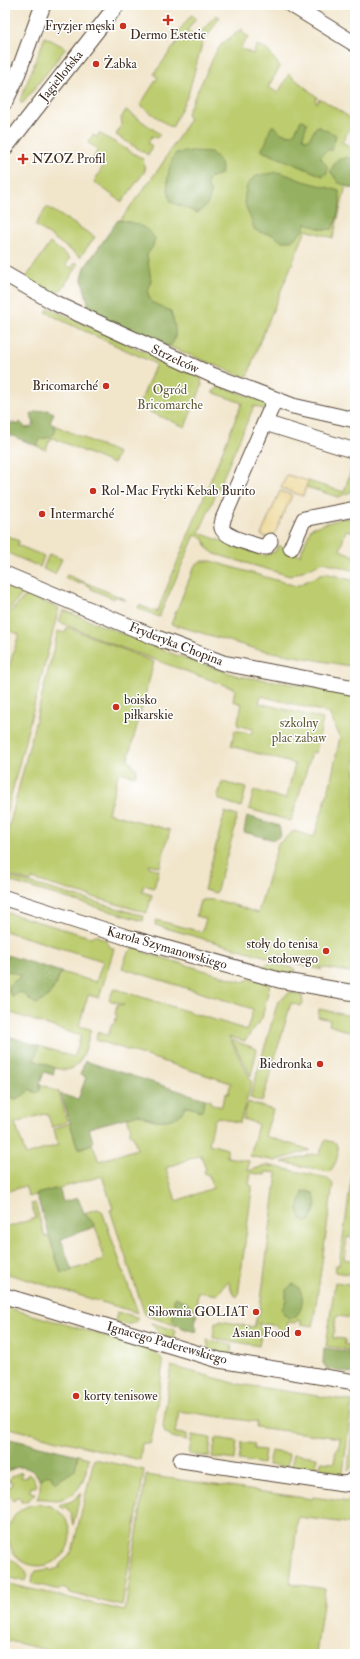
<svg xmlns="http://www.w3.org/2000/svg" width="360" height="1659" viewBox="0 0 360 1659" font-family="'IM FELL Double Pica',serif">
  <rect width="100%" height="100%" fill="#fff"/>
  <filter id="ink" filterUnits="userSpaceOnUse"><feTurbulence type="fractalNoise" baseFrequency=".025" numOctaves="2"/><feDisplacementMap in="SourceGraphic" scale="8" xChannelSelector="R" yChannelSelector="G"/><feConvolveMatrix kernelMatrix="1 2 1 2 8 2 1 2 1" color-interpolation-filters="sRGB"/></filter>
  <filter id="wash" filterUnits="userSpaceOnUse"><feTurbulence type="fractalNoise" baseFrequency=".012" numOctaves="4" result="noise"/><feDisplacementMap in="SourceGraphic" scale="16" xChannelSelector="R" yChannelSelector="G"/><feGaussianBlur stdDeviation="0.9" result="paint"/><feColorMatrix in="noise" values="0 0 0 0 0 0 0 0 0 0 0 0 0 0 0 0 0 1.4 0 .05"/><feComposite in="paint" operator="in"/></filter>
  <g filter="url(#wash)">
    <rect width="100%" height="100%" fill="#f1e5ca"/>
    <!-- green -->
    <g fill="#bccc6e" stroke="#7c7b46" fill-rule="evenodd">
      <polygon points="191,15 196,18 187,31 199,39 204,33 202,31 216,15 220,17 202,44 188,95 172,128 140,105 158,77 154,74 177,42 173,39"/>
      <path d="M 242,29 L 243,33 L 249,37 L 240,48 L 253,54 L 257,45 C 260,47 265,48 267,50 C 269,52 279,65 280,67 L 268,87 L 278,93 L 289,74 L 317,97 L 315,101 L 317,103 L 319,99 L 323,100 L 355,121 L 342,142 L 355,149 L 355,189 L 346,186 L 333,238 L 306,230 L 259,344 L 247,378 L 118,326 L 89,306 L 82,279 L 85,267 L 160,167 L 189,120 L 187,113 L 217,50 L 223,43 Z"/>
      <polygon points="45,37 66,48 23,103 21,103 20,100"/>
      <polygon points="126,110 160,134 157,138 152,136 148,143 152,146 148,155 116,135 122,124 121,118"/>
      <polygon points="99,133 143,159 145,171 122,202 94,182 103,166 93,159 98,149 88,143 93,135 97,137"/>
      <polygon points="47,207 95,237 80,257 35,225"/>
      <polygon points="50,243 70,258 66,265 71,268 76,262 78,265 62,289 54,293 25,279"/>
      <polygon points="49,308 201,378 202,386 185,427 138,407 156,364 63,321 46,312"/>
      <polygon points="221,386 268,403 266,410 254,406 199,533 264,556 276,551 278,545 300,555 311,528 343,518 355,519 355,532 346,530 340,550 355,556 355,571 324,562 290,576 215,554 207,548 204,539 195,535 159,617 138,608 139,605 157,612 242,403 212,392"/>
      <polygon points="54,425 118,453 113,464 53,438 49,441 46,450 37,446 40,439 56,431"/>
      <polygon points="355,458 355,479 351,492 338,497 306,487 308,481 344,492"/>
      <polygon points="5,535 19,541 17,545 44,556 40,567 5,552"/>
      <polygon points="49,554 62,559 55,574 43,569"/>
      <polygon points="203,561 211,561 296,586 325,573 355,581 355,667 256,649 171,624 195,565"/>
      <polygon points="67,575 125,599 126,601 115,596 114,599 91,589 91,587 81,582 80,584 65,578"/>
      <polygon points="5,586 23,593 5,615"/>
      <polygon points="26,595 59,608 5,819 5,680 19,634 9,631 8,633 5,632 5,618"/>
      <path d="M 63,610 L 176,655 L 238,676 L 308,686 L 355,695 L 355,973 L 319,967 L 322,970 L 286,961 L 280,954 L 277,959 L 274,959 L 155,925 L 156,920 L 202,932 L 206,919 L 196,916 L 200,901 C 211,895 245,909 258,913 L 278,844 L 294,831 L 314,837 L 330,785 L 340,737 L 329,713 L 261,696 L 259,703 L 323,719 L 316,753 L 312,752 L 291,821 L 249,809 L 254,790 L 286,799 L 295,764 L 231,746 L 235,730 L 251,734 L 253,729 L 237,725 L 242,704 L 233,701 L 235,689 L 117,646 L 59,622 Z"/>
      <polygon points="67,627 154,662 128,759 137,770 135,776 119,772 108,813 170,830 160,867 149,864 149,867 159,870 154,888 144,885 142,892 152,895 147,913 32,879 31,882 5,874 5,843 58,631 65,633"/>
      <polygon points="222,782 246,788 241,807 217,799"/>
      <polygon points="225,812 237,816 234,831 216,893 204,890"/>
      <polygon points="5,876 144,916 143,921 5,880"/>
      <path d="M 5,912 L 90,937 L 95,935 L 106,940 L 110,947 L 114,949 L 99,998 L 88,995 L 79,1026 L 91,1029 C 87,1042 83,1070 65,1070 C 57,1070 42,1063 34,1060 L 39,1046 L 74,1057 L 81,1036 L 5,1011 L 5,970 L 21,975 L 19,978 L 13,982 L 9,992 L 12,996 L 21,992 L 26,995 L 30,1001 L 47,997 L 49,992 L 56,985 L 60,973 L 64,973 L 96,982 L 103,961 L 5,931 Z"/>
      <path d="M 135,947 L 142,948 L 143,952 L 243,982 L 251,978 L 270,984 L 262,1018 L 245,1041 L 229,1037 L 252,1082 L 240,1122 L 236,1122 L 218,1117 L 214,1121 L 209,1144 L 227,1149 L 227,1157 L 249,1161 L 248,1171 L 267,1165 L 327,1178 L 333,1184 L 313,1326 L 301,1324 L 301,1321 L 297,1320 L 296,1323 L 288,1322 L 286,1332 L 278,1330 L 278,1326 L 258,1323 L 262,1330 L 259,1346 L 213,1338 L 215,1323 L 219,1323 L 220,1321 L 254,1327 L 257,1316 L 259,1316 L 277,1173 L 266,1172 L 265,1175 L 251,1173 L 249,1185 L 252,1186 L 252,1190 L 238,1296 L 234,1296 L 228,1281 L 217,1295 L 198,1292 L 196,1310 L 176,1297 L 174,1302 L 175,1305 C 171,1312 172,1319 177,1326 L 145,1315 L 110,1210 L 113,1209 L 102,1176 L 29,1197 L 25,1186 L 5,1192 L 5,1093 L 7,1096 L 30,1089 L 33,1092 L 38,1092 L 41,1088 L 40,1084 L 59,1092 L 67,1122 L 52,1127 L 47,1113 L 15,1123 L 26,1155 L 58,1145 L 54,1129 L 70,1123 L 78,1149 L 92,1144 L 99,1161 L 137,1149 L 133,1135 L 130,1135 L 129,1131 L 131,1130 L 127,1116 L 139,1114 C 147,1120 164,1123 173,1117 C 177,1114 181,1110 185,1106 L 201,1111 L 205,1099 L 211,1100 L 210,1103 L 221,1107 L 226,1093 L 228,1094 L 231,1083 L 96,1040 L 97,1032 L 108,1035 L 112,1024 L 114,1025 L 117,1015 L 115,1014 L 117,1005 L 124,1005 L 109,1000 L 113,990 L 116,989 L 247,1030 L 253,1009 L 122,968 L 127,954 ZM 201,1155 L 206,1170 L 204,1171 L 205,1174 L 208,1174 L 213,1188 L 176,1201 L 166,1168 Z"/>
      <polygon points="270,962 294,968 296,972 296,978 263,970 264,966"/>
      <path d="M 291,992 L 302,996 L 303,1003 L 301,1006 L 291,1003 L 262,1102 L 250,1098 L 278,1001 C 284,999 285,994 291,992 Z"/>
      <polygon points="319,1009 355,1017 355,1034 329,1025 330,1020 318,1017"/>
      <polygon points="232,1040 257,1049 251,1076"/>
      <polygon points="248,1102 273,1110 265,1136 310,1150 275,1161 250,1156 258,1124 243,1119"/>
      <path d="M 325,1140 L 336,1143 C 340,1153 337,1164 329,1172 L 282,1162 L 313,1154 L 319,1155 Z"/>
      <polygon points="355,1156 355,1238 347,1237 344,1259 355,1261 355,1275 335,1272 336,1265 339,1265"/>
      <polygon points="35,1203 45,1237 49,1236 61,1273 104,1260 100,1246 101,1243 94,1224 84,1213 97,1209 102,1211 138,1313 5,1273 5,1228 36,1218 31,1204"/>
      <polygon points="335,1282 355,1285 355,1318 336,1316 333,1338 345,1339 345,1345 349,1345 350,1340 355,1341 355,1351 326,1346"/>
      <polygon points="5,1307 154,1350 161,1358 163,1364 153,1432 150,1444 142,1443 140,1460 5,1427"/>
      <path d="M 117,1312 L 137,1317 L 138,1319 C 132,1327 123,1324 115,1322 Z"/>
      <polygon points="151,1323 175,1330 173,1340 160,1335"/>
      <polygon points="207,1340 232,1345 230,1357 209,1350"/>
      <polygon points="171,1366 238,1384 352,1401 343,1473 338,1476 320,1473 321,1462 334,1463 336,1450 339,1449 340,1438 256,1427 257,1422 179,1411 175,1433 187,1434 187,1440 171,1437 165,1433 163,1427"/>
      <polygon points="355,1404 355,1460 353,1466 348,1471"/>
      <polygon points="192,1435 211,1438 209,1457 189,1454"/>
      <path d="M 5,1438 L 89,1458 C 85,1477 81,1497 57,1500 C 50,1500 44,1498 37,1499 C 50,1474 21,1455 5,1475 Z"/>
      <polygon points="216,1438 237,1441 235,1460 212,1457"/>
      <polygon points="242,1442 254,1444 254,1449 265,1450 263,1464 239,1460"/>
      <polygon points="271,1451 289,1454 287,1467 268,1465"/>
      <polygon points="294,1454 317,1457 316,1472 291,1468"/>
      <polygon points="94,1459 144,1470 122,1606 70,1593 70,1591 61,1588 60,1590 31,1583 32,1577 36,1571 50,1569 51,1571 60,1567 59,1565 69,1556 73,1548"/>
      <path d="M 22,1472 L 21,1477 L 26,1478 L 28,1474 C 33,1477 35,1481 36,1487 L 31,1487 L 30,1492 L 35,1493 C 31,1499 27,1502 21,1502 L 21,1498 L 16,1497 L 14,1501 C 10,1497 7,1493 6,1487 L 11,1487 L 12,1482 L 8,1481 L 12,1476 Z"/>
      <polygon points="146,1475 312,1499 313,1497 349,1502 351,1488 355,1488 355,1524 298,1517 290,1583 325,1589 316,1654 63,1654 5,1640 5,1583 125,1611"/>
      <polygon points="81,1493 73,1525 71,1516 72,1515 66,1507 64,1509 59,1505 72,1501"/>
      <circle cx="39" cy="1535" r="31"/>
      <path d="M 5,1547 L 7,1552 L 6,1554 L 12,1561 L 14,1560 C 22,1568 30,1570 25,1581 L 5,1577 Z"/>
    </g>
    <!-- forest -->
    <g fill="#95b061" stroke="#686d40">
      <path d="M 301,120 L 305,121 L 307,123 L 303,137 L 305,140 L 309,139 L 317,126 L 336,135 L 332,150 L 327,150 L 322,154 L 321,158 L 327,166 L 327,173 L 323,176 L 262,151 L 262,148 C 268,143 267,133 272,126 L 274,126 L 281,133 L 290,135 L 295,132 Z"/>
      <path d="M 192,151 L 211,152 C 217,159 225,165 221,174 L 209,178 L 207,185 L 211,193 C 209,203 206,208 197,213 L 171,202 C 165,187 167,166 176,153 Z"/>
      <polygon points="348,157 355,162 355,189 339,183 330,171 337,160"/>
      <path d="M 276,172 C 286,173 293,178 303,181 C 315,184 327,187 339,191 C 342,203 338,218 332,229 C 322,231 315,227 306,223 L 304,230 L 291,241 L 281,241 L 273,235 L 259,232 L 254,229 C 251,214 241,206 246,190 C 247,184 250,180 255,177 C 262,173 269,175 276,172 Z"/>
      <path d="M 118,220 C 136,223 143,224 155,238 L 153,246 L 147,255 L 151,280 L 148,293 L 151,302 L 171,311 C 174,324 180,338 169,347 L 118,326 L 98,315 L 89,306 L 82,279 L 85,267 Z"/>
      <polygon points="47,410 54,413 50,423 54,425 56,431 51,437 40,439 37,446 5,433 7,424 13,423 18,425 20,422 26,428 32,427 34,423 32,419 31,414 35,412"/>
      <polygon points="247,816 279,826 281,835 274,840 244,832"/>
      <path d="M 5,955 L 10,956 L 64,973 L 60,974 C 56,986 49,999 36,1004 C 30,1001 27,996 21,992 L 12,996 L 9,992 L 9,985 L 19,978 L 21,975 L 5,970 Z"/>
      <polygon points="5,1035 39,1046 34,1060 55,1068 53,1075 44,1072 40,1084 40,1091 36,1093 30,1089 24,1095 16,1099 6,1096 5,1093"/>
      <path d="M 85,1061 L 205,1099 L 202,1111 L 185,1106 C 184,1109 182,1113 180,1115 C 169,1123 150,1121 139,1114 L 89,1128 L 93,1142 L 92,1144 L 78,1149 L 61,1094 L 78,1100 L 86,1077 L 80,1075 Z"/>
      <polygon points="59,1188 63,1202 78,1198 84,1213 94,1224 94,1227 61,1239 72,1271 61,1273 36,1194"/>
      <path d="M 306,1191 L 313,1193 C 318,1202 315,1212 310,1221 L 307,1222 L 301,1219 L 298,1209 L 303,1192 Z"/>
      <path d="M 295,1284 C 314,1300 291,1335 282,1309 L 286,1300 L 286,1290 L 291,1285 Z"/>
      <path d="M 176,1297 L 191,1306 L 191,1312 L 197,1315 L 195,1323 L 197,1330 L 195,1332 C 187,1329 171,1327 172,1314 C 173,1306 175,1308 174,1299 Z"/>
      <polygon points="324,1348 355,1353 355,1374 327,1369 323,1363"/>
      <path d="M 5,1438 L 78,1455 L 75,1470 L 55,1483 L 51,1475 L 47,1475 L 40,1480 C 33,1466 15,1462 5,1475 Z"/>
    </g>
    <!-- sand -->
    <g fill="#eeda9e" stroke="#94825e">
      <polygon points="287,475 308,481 303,496 281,488"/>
      <polygon points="280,491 292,495 272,540 261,535"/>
    </g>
  </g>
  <g filter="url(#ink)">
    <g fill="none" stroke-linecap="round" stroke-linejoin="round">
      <defs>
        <g id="minor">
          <polyline points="292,5 355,44"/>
          <polyline points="5,102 15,81 43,5"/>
          <polyline points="5,148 117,5"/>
          <polyline points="5,274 55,303 212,375 293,406 355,420"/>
          <polyline points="265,423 355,451"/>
          <path d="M 270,541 L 266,547 L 261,547 C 252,544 224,537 222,528 C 221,525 223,522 223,519 L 275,399"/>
          <polyline points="291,548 304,519 355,509"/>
          <polyline points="5,574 157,638 223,663 355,688"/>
          <polyline points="5,898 123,936 279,980 355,993"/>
          <polyline points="5,1296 219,1360 355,1382"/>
          <polyline points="181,1460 343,1484 349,1483 355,1478"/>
        </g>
      </defs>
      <!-- minor casing -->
      <use href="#minor" stroke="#564638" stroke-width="17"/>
      <!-- minor -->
      <use href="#minor" stroke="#fff" stroke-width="15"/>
    </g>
  </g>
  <!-- markers -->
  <g fill="#c8321e" stroke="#fff" stroke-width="1.5">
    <path d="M166 14h4v4h4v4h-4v4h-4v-4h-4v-4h4z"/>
    <circle cx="123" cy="26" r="4"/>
    <circle cx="96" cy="64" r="4"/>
    <path d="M21 153h4v4h4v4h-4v4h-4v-4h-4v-4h4z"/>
    <circle cx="106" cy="386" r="4"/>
    <circle cx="93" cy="491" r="4"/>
    <circle cx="42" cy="514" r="4"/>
    <circle cx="116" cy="707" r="4"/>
    <circle cx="326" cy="951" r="4"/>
    <circle cx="320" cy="1064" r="4"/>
    <circle cx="256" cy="1312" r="4"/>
    <circle cx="298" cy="1333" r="4"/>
    <circle cx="76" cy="1396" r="4"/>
  </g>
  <g text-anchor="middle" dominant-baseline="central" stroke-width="3" stroke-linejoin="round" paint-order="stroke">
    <!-- poi labels -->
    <g font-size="13" fill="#3b2a1e" stroke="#fff" text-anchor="end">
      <text x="115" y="26">Fryzjer męski</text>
      <text x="168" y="35" text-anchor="middle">Dermo Estetic</text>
      <text x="104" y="64" text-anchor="start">Żabka</text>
      <text x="32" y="159" text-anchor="start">NZOZ Profil</text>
      <text x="98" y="386">Bricomarché</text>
      <text x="101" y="491" text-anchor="start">Rol-Mac Frytki Kebab Burito</text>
      <text x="50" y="514" text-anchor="start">Intermarché</text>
      <text x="124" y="700" text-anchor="start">boisko<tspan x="124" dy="15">piłkarskie</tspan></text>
      <text x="318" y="944">stoły do tenisa<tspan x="318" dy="15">stołowego</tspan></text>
      <text x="312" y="1064">Biedronka</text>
      <text x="248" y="1312">Siłownia GOLIAT</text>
      <text x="290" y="1333">Asian Food</text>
      <text x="84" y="1396" text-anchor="start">korty tenisowe</text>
    </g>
    <!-- street labels -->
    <g font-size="13" fill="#3b2a1e" stroke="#fff">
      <text transform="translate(61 76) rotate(-51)">Jagiellońska</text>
      <text transform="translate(175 359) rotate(25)">Strzelców</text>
      <text transform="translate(176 644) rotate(21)">Fryderyka Chopina</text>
      <text transform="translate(167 948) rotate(16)">Karola Szymanowskiego</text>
      <text transform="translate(167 1343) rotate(16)">Ignacego Paderewskiego</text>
    </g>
    <!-- park labels -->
    <g font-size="13" fill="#625b36" stroke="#fff">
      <text x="170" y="390">Ogród<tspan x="170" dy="15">Bricomarche</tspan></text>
      <text x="299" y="723">szkolny<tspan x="299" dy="15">plac zabaw</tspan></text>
    </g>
  </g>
  <!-- margin -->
  <rect width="360" height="1659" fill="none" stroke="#fff" stroke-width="20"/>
</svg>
